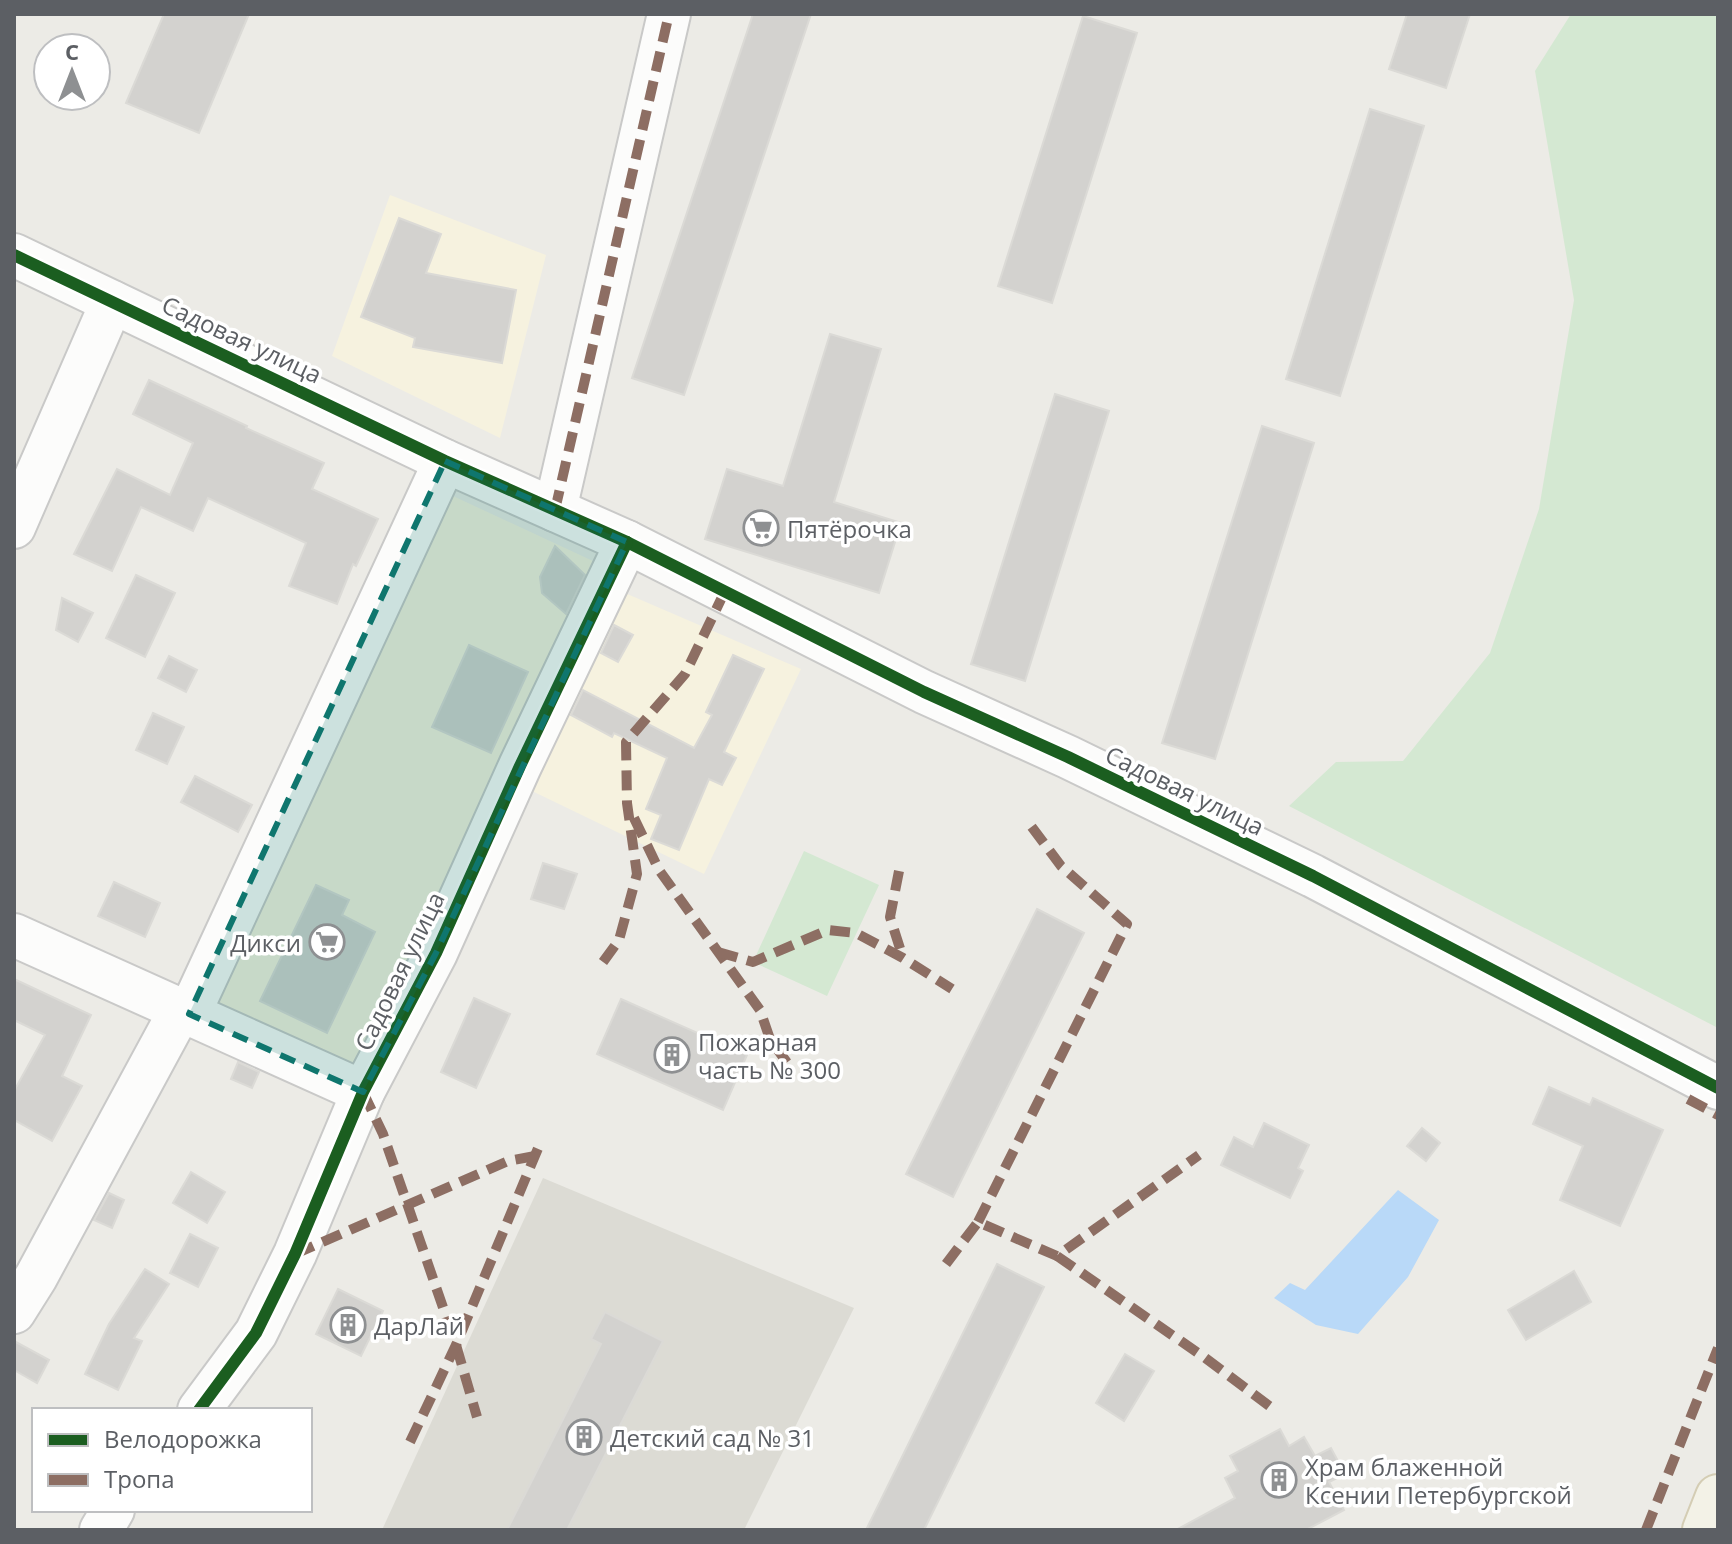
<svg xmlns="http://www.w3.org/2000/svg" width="1732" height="1544" viewBox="0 0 1732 1544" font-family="'Open Sans',sans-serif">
  <rect width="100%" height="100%" fill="#ecebe6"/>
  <!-- commercial -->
  <g fill="#f6f2df">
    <polygon points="390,195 546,255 500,438 332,356"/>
    <polygon points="440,490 595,562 355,1070 208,1004"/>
    <polygon points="618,590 801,669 704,874 532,791"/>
  </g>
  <!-- education -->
  <polygon fill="#dcdbd4" points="543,1178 854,1308 744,1530 382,1530"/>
  <!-- green -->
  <g fill="#d4e8d2">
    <polygon points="1571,14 1718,14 1718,1028 1289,806 1336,762 1403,761 1490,653 1539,509 1574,300 1535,71"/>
    <polygon points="804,851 879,885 827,996 753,962"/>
  </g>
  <!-- water -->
  <polygon fill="#b9d9f8" points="1398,1190 1439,1220 1408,1277 1358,1334 1316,1325 1274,1298 1290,1283 1305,1290"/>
  <!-- building -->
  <g fill="#d3d2cf" stroke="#dbdad6" stroke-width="2">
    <polygon points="164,14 249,14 199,133 126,103"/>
    <polygon points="753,14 811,14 684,395 632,378"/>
    <polygon points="1407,14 1470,14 1446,88 1389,69"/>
    <polygon points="1083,16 1137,33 1052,303 998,286"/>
    <polygon points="1370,109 1424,126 1340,396 1286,379"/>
    <polygon points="399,218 441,234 426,273 516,290 502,363 413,347 415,338 361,317"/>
    <polygon points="830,334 881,349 834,502 901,523 879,593 705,539 727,469 783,486"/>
    <polygon points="149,380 247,426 246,428 324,463 312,489 378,519 356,566 353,564 337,604 289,586 306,543 208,498 193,531 141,507 112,571 74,554 117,469 170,495 193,443 133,414"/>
    <polygon points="1055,394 1109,411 1025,681 971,664"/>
    <polygon points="1262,426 1314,443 1215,759 1162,743"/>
    <polygon points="555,546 585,575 566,614 542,593 540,577"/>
    <polygon points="136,575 175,593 145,657 106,638"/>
    <polygon points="62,598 93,613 78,642 56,630"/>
    <polygon points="614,625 633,635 618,662 601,653"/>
    <polygon points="469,645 528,672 491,753 432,727"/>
    <polygon points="733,655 764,669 724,752 736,758 722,785 709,779 679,850 651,839 661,815 646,809 667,758 614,733 612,737 571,715 583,690 694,748 712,715 706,712"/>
    <polygon points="169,656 197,670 186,692 158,678"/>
    <polygon points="153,713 184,727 167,764 136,750"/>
    <polygon points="195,776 252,805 238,832 181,802"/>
    <polygon points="543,863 577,874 564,909 531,899"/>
    <polygon points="114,882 160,903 145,937 98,916"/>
    <polygon points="316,885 349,900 342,915 375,932 327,1033 260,1001"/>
    <polygon points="1037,909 1084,933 953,1197 906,1174"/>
    <polygon points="14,979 91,1015 62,1076 82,1086 52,1141 14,1120 14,1091 45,1035 14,1020"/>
    <polygon points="474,998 510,1014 476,1088 441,1072"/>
    <polygon points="621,999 747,1055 723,1110 597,1054"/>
    <polygon points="238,1062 259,1072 252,1088 231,1079"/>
    <polygon points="1549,1087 1590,1105 1593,1098 1663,1130 1620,1226 1560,1200 1583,1146 1533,1124"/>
    <polygon points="1264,1123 1309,1145 1298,1168 1303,1171 1290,1198 1221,1165 1234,1137 1253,1147"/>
    <polygon points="1422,1128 1440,1143 1426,1161 1407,1146"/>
    <polygon points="191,1172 225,1192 207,1223 173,1203"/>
    <polygon points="109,1193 124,1200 112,1228 94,1220"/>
    <polygon points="190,1234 218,1248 198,1287 170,1273"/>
    <polygon points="997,1264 1044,1287 924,1530 866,1530"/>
    <polygon points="145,1269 169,1284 134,1338 142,1341 118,1390 85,1374 109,1324"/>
    <polygon points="1574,1271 1591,1302 1526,1340 1508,1310"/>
    <polygon points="338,1289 383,1311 361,1356 316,1334"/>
    <polygon points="605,1312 663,1341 567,1530 507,1530 601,1344 591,1339"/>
    <polygon points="14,1341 49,1360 37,1383 14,1370"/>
    <polygon points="1125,1354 1154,1371 1124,1421 1096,1403"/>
    <polygon points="1280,1429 1289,1446 1304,1437 1315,1456 1331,1448 1345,1474 1329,1482 1344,1510 1306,1530 1176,1530 1235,1498 1225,1478 1238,1471 1230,1456"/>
  </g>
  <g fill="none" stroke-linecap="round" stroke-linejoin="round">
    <defs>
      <g id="minor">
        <polyline points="14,255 445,461 627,542 924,692 1068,757 1313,876 1718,1088"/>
        <polyline points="555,510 669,14"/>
        <polyline points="14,527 112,302"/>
        <polyline points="14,935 363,1092"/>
        <polyline points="14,1312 36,1277 174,1022 189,1014 445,461"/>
        <polyline points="199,1410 256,1333 295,1254 363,1092 436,953 520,766 627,542"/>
        <polyline points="101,1530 113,1510"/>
      </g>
      <polyline id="major" points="1705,1530 1718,1497"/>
    </defs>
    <!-- minor casing -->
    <use href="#minor" stroke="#c9c9c8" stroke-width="46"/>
    <!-- major casing -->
    <use href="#major" stroke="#d4cdb4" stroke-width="48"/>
    <!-- minor -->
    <use href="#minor" stroke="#fcfcfb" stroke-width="42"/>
    <!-- major -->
    <use href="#major" stroke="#f3f2e7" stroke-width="44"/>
    <!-- quiet -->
    <g stroke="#8d6e63" stroke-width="10" stroke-dasharray="20 10" stroke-linecap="butt">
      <polyline points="555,510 669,14"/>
      <polyline points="634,818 659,870 760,1010 770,1039 788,1064"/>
      <polyline points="899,871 890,917 903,958"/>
      <polyline points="718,952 753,962 828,930 856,933 903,958 952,989"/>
      <polyline points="603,962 619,940 637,874 627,803 626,742 685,674 725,591"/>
      <polyline points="363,1092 383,1134 456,1345 477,1417"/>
      <polyline points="1688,1099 1718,1115"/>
      <polyline points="978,1222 1127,924 1061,866 1031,826"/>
      <polyline points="295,1254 508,1161 535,1156"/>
      <polyline points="1057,1256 1204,1357 1272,1408"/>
      <polyline points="946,1264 978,1222 1057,1256 1199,1155"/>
      <polyline points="410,1442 456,1345 539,1146"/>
      <polyline points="1646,1530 1718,1348"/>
    </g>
    <defs>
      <g id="cycleway">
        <polyline points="14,255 445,461 627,542 924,692 1068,757 1313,876 1718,1088"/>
        <polyline points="199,1410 256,1333 295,1254 363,1092 436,953 520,766 627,542"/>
      </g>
    </defs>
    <!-- cycleway casing -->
    <use href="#cycleway" stroke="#fff" stroke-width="17"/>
    <!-- cycleway -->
    <use href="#cycleway" stroke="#1b5e20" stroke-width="12"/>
  </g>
  <!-- marked area -->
  <path fill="#0f766e" fill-opacity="0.2" stroke="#0f766e" stroke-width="6" stroke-dasharray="16 10" stroke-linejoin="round" d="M 445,461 L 627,542 L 436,953 L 363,1092 L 189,1014 Z"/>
  <!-- icons -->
  <defs>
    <symbol id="supermarket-ring" viewBox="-11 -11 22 22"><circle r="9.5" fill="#fff" stroke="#8e9092" stroke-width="1.5"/><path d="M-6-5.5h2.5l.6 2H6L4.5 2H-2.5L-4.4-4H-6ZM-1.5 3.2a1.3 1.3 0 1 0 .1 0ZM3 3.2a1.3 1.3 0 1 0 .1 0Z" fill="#8e9092"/></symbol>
    <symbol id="building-ring" viewBox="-11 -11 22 22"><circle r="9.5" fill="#fff" stroke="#8e9092" stroke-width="1.5"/><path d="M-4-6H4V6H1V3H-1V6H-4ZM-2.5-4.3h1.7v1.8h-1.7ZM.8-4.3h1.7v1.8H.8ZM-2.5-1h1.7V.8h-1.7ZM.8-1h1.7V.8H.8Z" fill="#8e9092"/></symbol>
  </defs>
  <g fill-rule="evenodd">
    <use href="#supermarket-ring" x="741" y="508" width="40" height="40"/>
    <use href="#supermarket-ring" x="307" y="922" width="40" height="40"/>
    <use href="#building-ring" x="652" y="1035" width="40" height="40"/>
    <use href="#building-ring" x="328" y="1305" width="40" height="40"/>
    <use href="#building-ring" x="564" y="1417" width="40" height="40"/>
    <use href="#building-ring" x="1259" y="1460" width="40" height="40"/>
  </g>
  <g text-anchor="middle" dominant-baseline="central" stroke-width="7" stroke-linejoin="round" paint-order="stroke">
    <!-- street labels -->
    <g font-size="24" fill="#5c5f64" stroke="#fff">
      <text transform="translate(242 339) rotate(25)">Садовая улица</text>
      <text transform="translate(1185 790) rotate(26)">Садовая улица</text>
      <text transform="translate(399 971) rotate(-64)">Садовая улица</text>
    </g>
    <!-- poi labels -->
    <g font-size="24" fill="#5c5f64" stroke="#fff" text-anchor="start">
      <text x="787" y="528">Пятёрочка</text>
      <text x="301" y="942" text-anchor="end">Дикси</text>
      <text x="698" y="1041">Пожарная<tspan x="698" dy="28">часть № 300</tspan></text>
      <text x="374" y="1325">ДарЛай</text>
      <text x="610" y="1437">Детский сад № 31</text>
      <text x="1305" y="1466">Храм блаженной<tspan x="1305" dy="28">Ксении Петербургской</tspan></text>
    </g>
  </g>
  <!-- border -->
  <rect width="1732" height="1544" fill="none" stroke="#5c5f64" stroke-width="32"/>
  <!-- legend -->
  <rect x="32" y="1408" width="280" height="104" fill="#ffffff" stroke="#bebfc1" stroke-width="2"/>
  <rect x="48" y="1434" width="40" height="12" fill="#1b5e20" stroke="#bebfc1" stroke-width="2"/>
  <text x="104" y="1448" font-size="24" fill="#5c5f64">Велодорожка</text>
  <rect x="48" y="1474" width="40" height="12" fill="#8d6e63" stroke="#bebfc1" stroke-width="2"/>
  <text x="104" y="1488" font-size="24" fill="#5c5f64">Тропа</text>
  <!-- north arrow -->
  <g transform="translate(72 72)"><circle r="38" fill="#ffffff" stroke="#bebfc1" stroke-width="2"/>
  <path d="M0-6L14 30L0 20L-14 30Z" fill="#8e9092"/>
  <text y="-12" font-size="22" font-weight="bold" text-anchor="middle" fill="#5c5f64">С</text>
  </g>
</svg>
